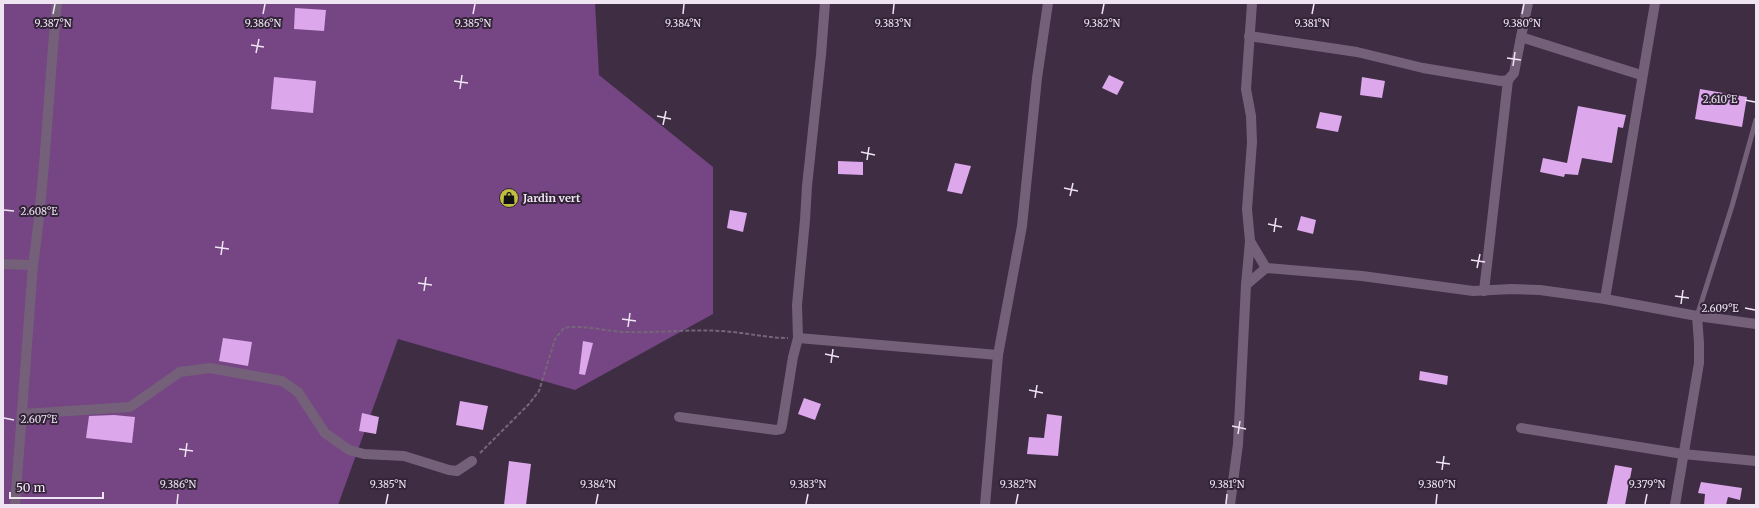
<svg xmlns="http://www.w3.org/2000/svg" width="1759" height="508" viewBox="0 0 1759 508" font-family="Merriweather,serif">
  <rect width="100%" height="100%" fill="#3e2d43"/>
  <!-- forest -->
  <polygon fill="#754683" points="3,3 595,3 599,75 713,167 713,314 575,390 398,339 338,505 3,505"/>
  <!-- building -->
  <g fill="#dca7eb">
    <polygon points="295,8 326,10 324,31 294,29"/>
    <polygon points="1109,75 1124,82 1117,95 1102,88"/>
    <polygon points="274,77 316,81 313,113 271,109"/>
    <polygon points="1362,77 1385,81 1382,98 1360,95"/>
    <polygon points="1700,89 1747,97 1742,127 1695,119"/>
    <polygon points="1578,106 1626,115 1623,128 1618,127 1612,163 1582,158 1578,175 1565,174 1564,177 1540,172 1543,158 1567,163"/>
    <polygon points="1320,112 1342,116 1338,132 1316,128"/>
    <polygon points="838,161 863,162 863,175 838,174"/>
    <polygon points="955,163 971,166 962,194 947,191"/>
    <polygon points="730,210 747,213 743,232 727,228"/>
    <polygon points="1301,216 1316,220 1313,234 1297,230"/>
    <polygon points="223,338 252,342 248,366 219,361"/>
    <polygon points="583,341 593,343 585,375 579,374"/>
    <polygon points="1420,371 1448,376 1447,385 1419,380"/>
    <polygon points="804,398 821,404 815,420 798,414"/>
    <polygon points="460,401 488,406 483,430 456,425"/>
    <polygon points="362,413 379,417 376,434 359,431"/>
    <polygon points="1047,414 1062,416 1058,456 1027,454 1029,437 1044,438"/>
    <polygon points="114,415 135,417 132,443 86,438 89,416"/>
    <polygon points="509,461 531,464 526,505 504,505"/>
    <polygon points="1615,465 1632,468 1625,505 1607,504"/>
    <polygon points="1701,482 1742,488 1740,500 1728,497 1726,505 1704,505 1705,494 1698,493"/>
  </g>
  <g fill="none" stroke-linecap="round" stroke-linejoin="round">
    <!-- path -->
    <path stroke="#75667a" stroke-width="2" stroke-dasharray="4 2" stroke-linecap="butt" d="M 480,453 L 529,404 L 539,391 L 555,339 L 564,328 C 585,324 606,332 627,332 C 658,333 690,329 721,331 C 744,332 765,338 788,338"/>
    <!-- lane -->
    <polyline stroke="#746179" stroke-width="5" points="1697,316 1732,206 1756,120"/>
    <!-- street -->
    <g stroke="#746179" stroke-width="10">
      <polyline points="1655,3 1605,299 1697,316 1756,324"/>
      <polyline points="1249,36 1357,52 1423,68 1501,81 1508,80 1514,73 1521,37 1641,75"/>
      <polyline points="1521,37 1528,3"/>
      <polyline points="1250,241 1266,268"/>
      <polyline points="3,264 33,265"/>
      <polyline points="1246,285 1266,268 1362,276 1473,291 1512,289 1540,290 1605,299"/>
      <polyline points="1484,291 1508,80"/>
      <polyline points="798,338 998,355"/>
      <polyline points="23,414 130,407 180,372 210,368 282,381 298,392 325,433 349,450 364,454 404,456 449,470 457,471 472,461"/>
      <polyline points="679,417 776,430 781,429 782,425 793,357 798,338 797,305 805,220 807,186 821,55 825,3"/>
      <polyline points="1521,428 1683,454 1756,461"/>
      <path d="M 15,505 L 33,265 C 46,178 48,90 57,3"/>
      <polyline points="985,505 998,355 1022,226 1037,78 1048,3"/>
      <polyline points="1230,505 1238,444 1246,285 1250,241 1247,209 1252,142 1251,116 1246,89 1252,3"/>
      <polyline points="1675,505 1699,363 1699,343 1697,316"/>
    </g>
  </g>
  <!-- ticks -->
  <path fill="none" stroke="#eee4f2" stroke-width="1.5" d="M 53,14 L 55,4M 263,14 L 265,4M 473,14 L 475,4M 683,14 L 684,4M 893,14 L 894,4M 1102,14 L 1104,4M 1312,14 L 1314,4M 1522,14 L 1524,4M 251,45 L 264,47M 256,53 L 259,39M 1507,58 L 1521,60M 1513,66 L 1515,52M 454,81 L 468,83M 460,89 L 462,75M 1745,100 L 1755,102M 657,116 L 671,119M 663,125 L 666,111M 861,152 L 875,155M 867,160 L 869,147M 1064,188 L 1078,191M 1070,196 L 1073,183M 4,210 L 14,211M 1268,224 L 1282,227M 1274,232 L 1276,218M 215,247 L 229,249M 221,255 L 223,241M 1471,260 L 1485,262M 1477,268 L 1480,254M 418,283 L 432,285M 424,291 L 426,277M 1675,296 L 1689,298M 1681,304 L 1683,290M 1745,308 L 1755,310M 622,319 L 636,321M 628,327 L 630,313M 825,354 L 839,357M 831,363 L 833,349M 1029,390 L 1043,393M 1035,398 L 1037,385M 4,418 L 14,420M 1232,426 L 1246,429M 1238,434 L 1240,421M 179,449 L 193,451M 185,457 L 187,443M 1436,462 L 1450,464M 1442,470 L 1444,456M 177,504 L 178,494M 386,504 L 388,494M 596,504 L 598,494M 806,504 L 808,494M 1016,504 L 1018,494M 1226,504 L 1227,494M 1436,504 L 1437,494M 1645,504 L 1647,494"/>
  <!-- icons -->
  <defs>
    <symbol id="shop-disc" viewBox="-11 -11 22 22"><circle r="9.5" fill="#c0be40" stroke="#332338"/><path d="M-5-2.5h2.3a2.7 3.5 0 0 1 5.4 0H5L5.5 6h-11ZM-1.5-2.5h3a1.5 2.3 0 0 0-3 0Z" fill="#111"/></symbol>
  </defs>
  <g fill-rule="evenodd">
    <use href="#shop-disc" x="498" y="187" width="22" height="22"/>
  </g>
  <g text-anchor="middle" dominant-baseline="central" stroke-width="4" stroke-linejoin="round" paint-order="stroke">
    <!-- poi labels -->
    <g font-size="11" font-weight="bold" fill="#eee4f2" stroke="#332338" text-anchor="start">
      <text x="523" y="198">Jardin vert</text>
    </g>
  </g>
  <g font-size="10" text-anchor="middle" fill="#eee4f2" stroke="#332338" stroke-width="4" stroke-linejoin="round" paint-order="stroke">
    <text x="53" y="27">9.387°N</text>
    <text x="263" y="27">9.386°N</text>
    <text x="473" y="27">9.385°N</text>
    <text x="683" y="27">9.384°N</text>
    <text x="893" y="27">9.383°N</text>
    <text x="1102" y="27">9.382°N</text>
    <text x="1312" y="27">9.381°N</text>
    <text x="1522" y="27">9.380°N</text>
    <text x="1720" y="103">2.610°E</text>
    <text x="39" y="215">2.608°E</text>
    <text x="1720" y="312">2.609°E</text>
    <text x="39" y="423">2.607°E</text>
    <text x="178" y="488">9.386°N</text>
    <text x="388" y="488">9.385°N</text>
    <text x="598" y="488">9.384°N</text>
    <text x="808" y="488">9.383°N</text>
    <text x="1018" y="488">9.382°N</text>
    <text x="1227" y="488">9.381°N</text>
    <text x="1437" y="488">9.380°N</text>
    <text x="1647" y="488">9.379°N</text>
  </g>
  <!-- border -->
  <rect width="1759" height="508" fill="none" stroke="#eee4f2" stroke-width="8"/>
  <!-- scale -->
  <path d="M10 492v6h93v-6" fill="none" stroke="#eee4f2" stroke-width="2"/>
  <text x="16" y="492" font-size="12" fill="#eee4f2" stroke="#332338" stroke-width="3" paint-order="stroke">50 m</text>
</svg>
